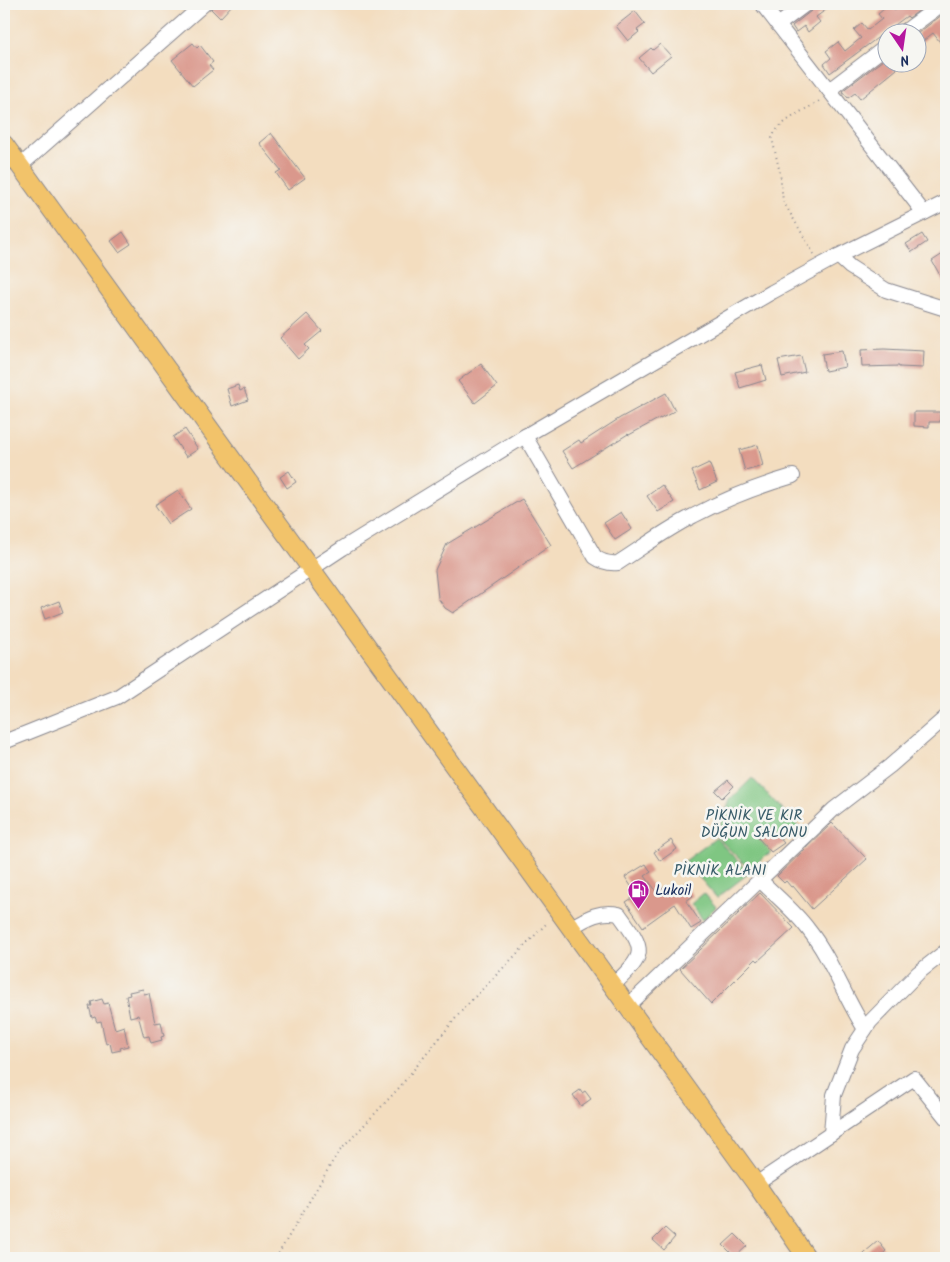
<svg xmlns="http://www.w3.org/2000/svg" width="950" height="1262" viewBox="0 0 950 1262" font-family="Kalam,sans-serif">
  <rect width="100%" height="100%" fill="#f6f6f2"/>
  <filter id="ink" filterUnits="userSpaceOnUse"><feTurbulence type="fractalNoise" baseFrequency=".02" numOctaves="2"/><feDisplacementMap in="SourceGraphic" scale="10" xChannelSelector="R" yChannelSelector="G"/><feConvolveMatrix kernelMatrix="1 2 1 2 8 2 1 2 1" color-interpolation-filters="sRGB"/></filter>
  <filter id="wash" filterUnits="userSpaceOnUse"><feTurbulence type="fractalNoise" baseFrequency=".0096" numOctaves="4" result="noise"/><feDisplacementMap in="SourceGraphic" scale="20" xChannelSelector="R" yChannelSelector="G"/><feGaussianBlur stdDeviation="1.12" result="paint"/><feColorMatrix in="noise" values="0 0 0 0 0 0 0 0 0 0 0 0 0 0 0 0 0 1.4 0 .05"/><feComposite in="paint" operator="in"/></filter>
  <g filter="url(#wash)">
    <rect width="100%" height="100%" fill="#f3ddbf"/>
    <!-- green -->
    <g fill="#7fc682" stroke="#4d7a70">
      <polygon points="752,778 799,827 750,870 716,836 730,800"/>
      <polygon points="716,838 749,873 717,898 685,861"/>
      <polygon points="704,893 716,907 703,920 691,904"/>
    </g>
    <g id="blocks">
      <!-- building -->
      <g fill="#da988c">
        <polygon points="216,4 233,4 220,18 211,9"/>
        <polygon points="776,4 792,4 782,11"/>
        <polygon points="815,4 834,4 816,17 820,22 808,32 804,26 796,32 792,26 811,11"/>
        <polygon points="890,4 895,10 903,4 928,4 909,18 907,16 830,73 824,64 831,58 826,51 838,42 845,51 861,38 854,30 862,23 868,30 882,19 878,14"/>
        <polygon points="635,11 645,24 637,30 639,32 628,41 616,26"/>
        <polygon points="946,12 946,50 933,33 918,45 918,33"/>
        <polygon points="193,43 197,48 200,45 213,62 209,65 213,70 193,86 172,60"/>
        <polygon points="660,44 671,56 651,72 639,58 651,48 653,50"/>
        <polygon points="887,57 888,62 892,62 897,69 860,99 855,93 848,98 842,91"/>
        <polygon points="271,133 305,178 288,190 276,173 281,170 259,143"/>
        <polygon points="123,232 131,244 119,252 111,241"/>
        <polygon points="922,234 927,242 912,252 906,244"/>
        <polygon points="946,252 946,286 932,261"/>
        <polygon points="307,314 322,331 305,345 309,349 298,359 280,338"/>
        <polygon points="884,349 924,351 923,368 899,367 899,366 862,367 861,350"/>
        <polygon points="842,351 845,367 825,371 822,354"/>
        <polygon points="801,356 805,372 782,377 778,360"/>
        <polygon points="481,364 497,386 475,403 458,381"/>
        <polygon points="762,365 766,380 740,388 735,372"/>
        <polygon points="238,385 240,391 244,389 248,400 232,406 227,389"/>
        <polygon points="666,393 675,411 660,419 660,418 629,435 628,434 573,468 562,451 579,440 581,443 620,418"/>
        <polygon points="914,412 940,412 940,422 929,422 929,427 914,426"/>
        <polygon points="185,429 198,449 186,457 173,437"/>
        <polygon points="758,445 763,466 745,471 739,450"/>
        <polygon points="709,463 717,482 700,490 692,471"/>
        <polygon points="289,471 296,482 287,488 280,477"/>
        <polygon points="662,485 674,502 658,512 647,496"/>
        <polygon points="178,490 191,509 168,524 155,505"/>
        <polygon points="522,499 551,545 453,613 445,608 438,598 435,570 447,544"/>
        <polygon points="621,512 632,529 615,540 604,523"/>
        <polygon points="59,601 63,612 45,619 41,608"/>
        <polygon points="728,780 734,786 722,798 715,791"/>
        <polygon points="832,823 867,859 812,909 793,886 791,887 786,881 784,883 777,876"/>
        <polygon points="770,827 784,843 771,852 758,838"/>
        <polygon points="671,840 677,849 660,861 654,852"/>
        <polygon points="646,864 651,872 645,876 657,892 666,886 671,893 684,884 693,896 686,901 701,923 691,929 675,904 643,927 626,902 637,895 625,877"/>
        <polygon points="760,893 794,928 758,961 756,959 711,1004 680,969"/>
        <polygon points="143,989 144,994 149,993 155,1023 161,1022 164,1036 161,1037 162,1040 151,1043 149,1036 144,1037 138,1015 130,1017 126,996 130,995 129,992"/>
        <polygon points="102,999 104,1004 108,1003 115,1029 124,1026 128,1046 120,1048 121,1050 112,1052 110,1043 106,1044 101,1021 97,1022 95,1017 92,1018 89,1006 92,1006 91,1002"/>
        <polygon points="580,1090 582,1093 585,1091 591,1099 581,1106 573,1095"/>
        <polygon points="665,1228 675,1237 664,1250 653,1240"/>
        <polygon points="735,1234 747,1246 735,1257 723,1245"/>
        <polygon points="878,1241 886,1251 878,1258 858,1258"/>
      </g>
    </g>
  </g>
  <g filter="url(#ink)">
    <use href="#blocks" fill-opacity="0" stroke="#87868e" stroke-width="1"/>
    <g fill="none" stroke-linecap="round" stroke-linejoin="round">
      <defs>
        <g id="minor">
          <polyline points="762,4 924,213"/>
          <polyline points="778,25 806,4"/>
          <polyline points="904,32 942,4"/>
          <polyline points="829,90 888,45"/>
          <polyline points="20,166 204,4"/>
          <polyline points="838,256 850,267 886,290 946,309"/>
          <path d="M 525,436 L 595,557 C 602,562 609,564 618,563 C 643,547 667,529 693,516 C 725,499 759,486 793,476"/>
          <polyline points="4,742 117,697 343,548 525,436 772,292 838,256 946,202"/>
          <path d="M 760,880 C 776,896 795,911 808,929 C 832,959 844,997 865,1029"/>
          <path d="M 570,928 C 587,918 599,910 619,914 C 646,951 647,954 612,986"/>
          <polyline points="627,1007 834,809 890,766 946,717"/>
          <polyline points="831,1134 834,1095 852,1049 870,1022 918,973 946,951"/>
          <polyline points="756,1184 914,1078 946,1118"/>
        </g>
        <polyline id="major" points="4,144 756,1184 807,1258"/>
      </defs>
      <!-- minor casing -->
      <use href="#minor" stroke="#87868e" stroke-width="16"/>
      <!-- major casing -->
      <use href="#major" stroke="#87868e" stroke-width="20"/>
      <!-- path -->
      <g stroke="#87868e" stroke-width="2" stroke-dasharray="1 4" stroke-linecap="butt">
        <path d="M 814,254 L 783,201 L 780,173 L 772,138 C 777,122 807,109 821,100"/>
        <polyline points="276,1258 337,1154 398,1089 464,1008 548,922"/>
      </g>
      <!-- minor -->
      <use href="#minor" stroke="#fff" stroke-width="14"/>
      <!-- major -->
      <use href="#major" stroke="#f2c36a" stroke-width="18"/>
    </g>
  </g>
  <!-- icons -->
  <defs>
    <symbol id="fuel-pin" viewBox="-11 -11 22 30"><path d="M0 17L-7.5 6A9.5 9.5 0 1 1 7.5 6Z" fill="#b5179e" stroke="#f6f6f2"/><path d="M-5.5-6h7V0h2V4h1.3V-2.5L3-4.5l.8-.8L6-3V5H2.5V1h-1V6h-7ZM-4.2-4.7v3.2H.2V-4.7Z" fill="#fff"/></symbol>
  </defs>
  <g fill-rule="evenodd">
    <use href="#fuel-pin" x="626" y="878" width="25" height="34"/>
  </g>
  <g text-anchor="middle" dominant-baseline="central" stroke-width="5" stroke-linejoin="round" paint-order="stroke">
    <!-- park labels -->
    <g font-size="15" fill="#395c69" stroke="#f6f6f2">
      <text x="754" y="816">PİKNİK VE KIR<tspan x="754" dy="17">DÜĞUN SALONU</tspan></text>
      <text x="720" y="871">PİKNİK ALANI</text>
    </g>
    <!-- poi labels -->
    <g font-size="15" fill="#1b2f5e" stroke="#f6f6f2" text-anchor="start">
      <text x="655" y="891">Lukoil</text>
    </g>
  </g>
  <!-- margin -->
  <rect width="950" height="1262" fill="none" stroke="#f6f6f2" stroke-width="20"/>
  <!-- north arrow -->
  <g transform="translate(902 48) rotate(167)"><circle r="24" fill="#f6f6f2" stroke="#9ea6b7"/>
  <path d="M0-4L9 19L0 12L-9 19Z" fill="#b5179e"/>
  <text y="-8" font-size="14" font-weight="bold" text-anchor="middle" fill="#1b2f5e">N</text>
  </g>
</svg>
